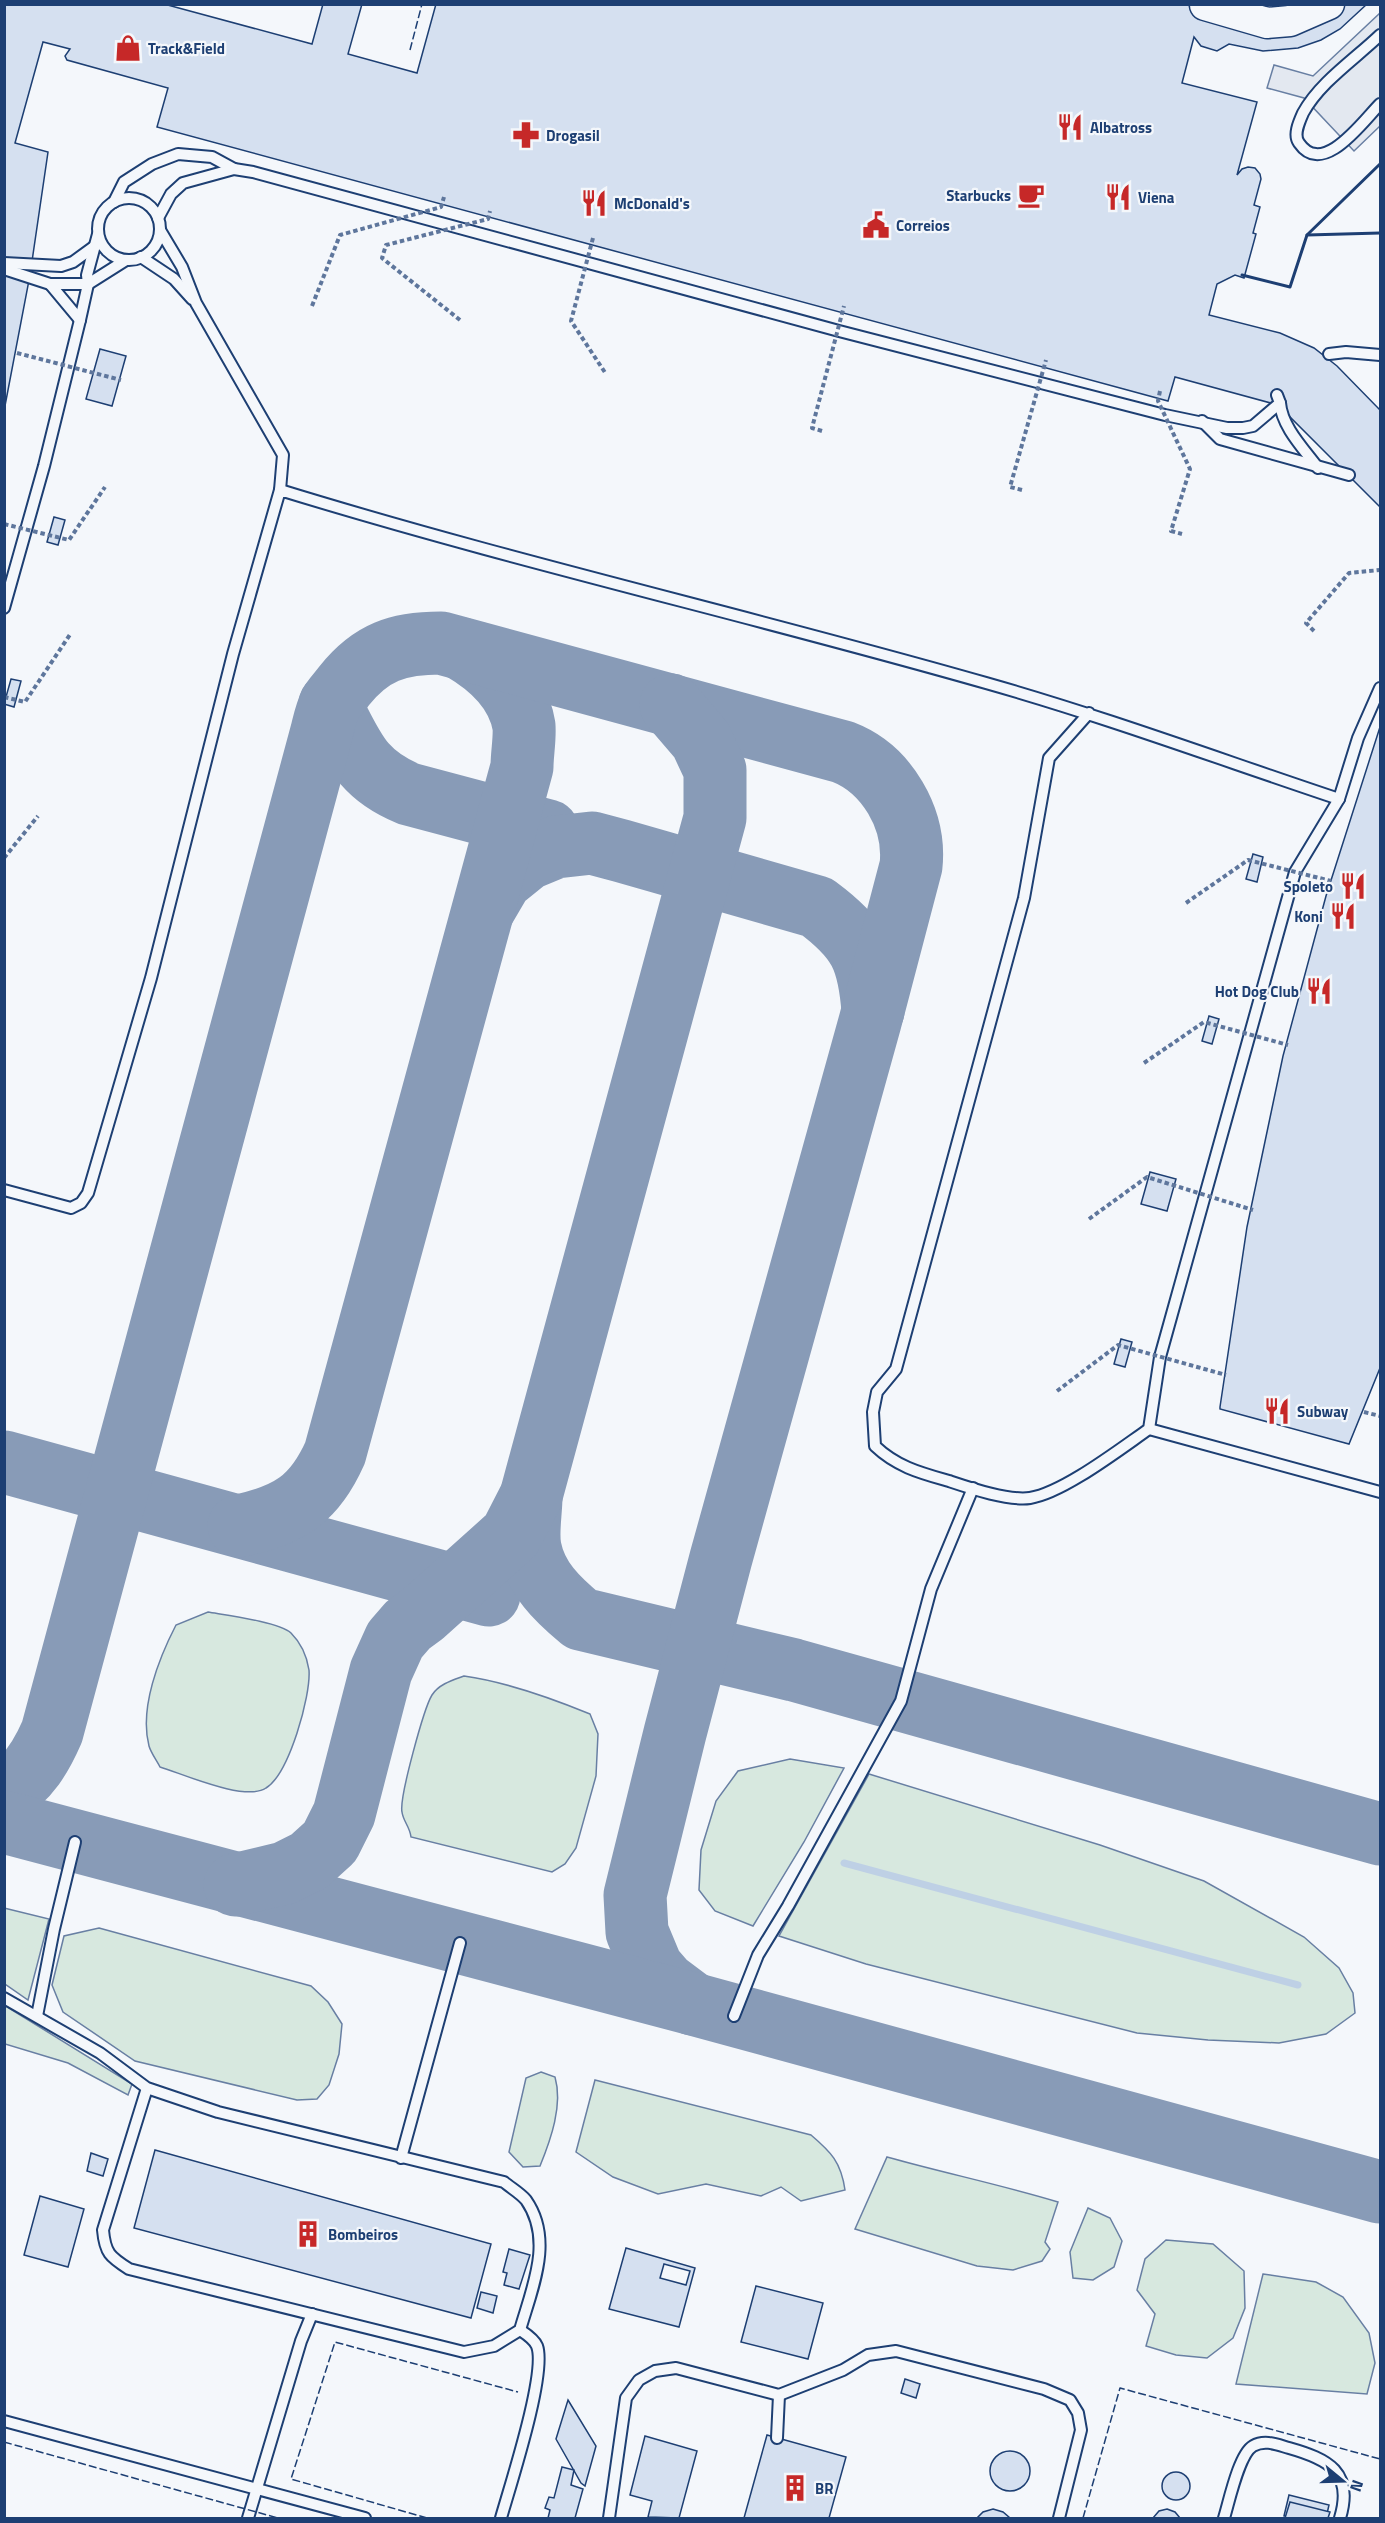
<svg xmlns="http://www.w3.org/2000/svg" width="1385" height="2523" viewBox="0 0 1385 2523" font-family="'Titillium Web',sans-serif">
  <rect width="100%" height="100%" fill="#f4f7fb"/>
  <!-- green -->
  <g fill="#d7e8df" stroke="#687fa3" stroke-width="1.5">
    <path d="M 208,1612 C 225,1615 280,1622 291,1633 C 301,1643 307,1657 309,1670 C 311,1696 289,1774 266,1788 C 246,1802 183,1774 160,1767 C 157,1761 151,1753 149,1746 C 139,1708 159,1658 176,1625 Z"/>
    <path d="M 464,1676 C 507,1682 551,1698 590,1714 L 598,1734 L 596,1776 L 576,1848 L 565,1864 L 552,1872 L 411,1837 C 410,1827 403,1821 402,1812 C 399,1798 424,1708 432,1695 C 439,1684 453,1680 464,1676 Z"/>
    <polygon points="790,1759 844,1768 804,1842 753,1926 715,1911 699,1890 701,1850 716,1801 738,1771"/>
    <polygon points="869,1774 1100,1845 1204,1881 1304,1937 1339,1968 1353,1993 1355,2013 1326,2034 1279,2043 1208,2040 1137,2033 866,1964 779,1936"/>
    <polygon points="4,1908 49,1919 28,2000 5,1984"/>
    <polygon points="99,1928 311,1986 328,2002 342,2024 339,2054 329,2085 317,2099 297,2100 135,2061 63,2012 52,1985 64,1936"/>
    <polygon points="4,2005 132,2084 128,2095 68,2063 5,2044"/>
    <path d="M 541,2072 L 555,2077 C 563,2105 551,2139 540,2166 L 523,2167 L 509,2152 L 526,2078 Z"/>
    <path d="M 595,2080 L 811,2135 C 831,2152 841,2162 845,2190 L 801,2201 L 781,2187 L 761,2196 L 706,2184 L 658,2194 L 613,2177 L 576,2152 Z"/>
    <path d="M 887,2157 C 944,2173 1002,2185 1058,2202 L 1045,2242 L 1050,2249 L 1042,2261 L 1013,2270 L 977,2266 L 855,2229 Z"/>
    <polygon points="1088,2208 1110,2218 1122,2241 1114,2267 1093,2280 1073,2278 1070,2252"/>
    <polygon points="1166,2240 1213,2244 1244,2271 1245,2308 1233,2338 1207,2358 1176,2355 1146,2346 1155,2314 1137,2290 1145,2259"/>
    <polygon points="1263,2274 1316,2282 1343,2297 1369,2333 1375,2363 1367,2394 1236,2384"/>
  </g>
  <!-- parking -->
  <polygon fill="#e3e8f0" stroke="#687fa3" stroke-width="1.5" points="1380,13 1380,126 1354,151 1304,98 1267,88 1274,65 1313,76"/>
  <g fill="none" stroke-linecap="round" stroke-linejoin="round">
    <!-- stream -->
    <polyline stroke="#bed0e5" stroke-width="7" points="844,1863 1298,1985"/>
    <!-- taxiway -->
    <g stroke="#889bb7" stroke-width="63">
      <path d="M 330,704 C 353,747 360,774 409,794 L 548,831"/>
      <path d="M 484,909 L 501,880 L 527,859 L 556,847 L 592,843 L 622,851 L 817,907 C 860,939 869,959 873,1011"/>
      <polyline points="4,1462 489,1595"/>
      <path d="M 531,1496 C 531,1512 527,1532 530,1548 C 536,1579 557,1599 581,1619 L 794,1670 L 1380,1834"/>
      <path d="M 239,1526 C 289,1515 314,1500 335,1453 L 522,767 C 522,754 525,739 524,726 C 518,690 491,666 462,649"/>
      <path d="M 4,1792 C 28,1780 42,1755 52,1732 L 322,731 C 324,723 326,713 330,705 C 333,698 340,692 344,686 C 371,652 398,643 441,643 L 843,752 C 887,769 916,819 911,866 L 870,1022 L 721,1558 L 675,1733 L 635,1895 L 637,1932 L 652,1968 L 665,1983 L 693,2004"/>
      <polyline points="4,1822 693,2004 1380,2192"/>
      <polyline points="235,1885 285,1873 309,1861 330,1842 344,1814 381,1671 395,1640 408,1625 423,1614 511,1535 531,1496 715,818 715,770 701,740 671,705"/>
    </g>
  </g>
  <!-- building -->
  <g fill="#d5e0f0" stroke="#1d3f73" stroke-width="1.5" fill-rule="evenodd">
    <polygon points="4,4 164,4 312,44 323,4 362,4 348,54 417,73 436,4 1367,4 1340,29 1321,40 1298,48 1263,51 1229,44 1217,51 1201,46 1194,37 1182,83 1257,102 1237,175 1242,169 1248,167 1255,168 1260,174 1261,179 1254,205 1260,207 1253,233 1256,234 1244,278 1235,275 1217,284 1209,315 1280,333 1314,348 1337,366 1380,410 1380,507 1278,405 1175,377 1168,401 157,127 168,88 67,60 65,56 70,49 43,42 15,143 48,152 30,275 4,411"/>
    <polygon points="100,349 126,356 112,406 86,399"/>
    <polygon points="54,517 65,520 58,545 47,542"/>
    <polygon points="11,679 21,681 14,707 4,704"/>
    <polygon points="1380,727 1380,1368 1349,1444 1220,1409 1220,1407 1247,1227 1283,1056 1326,896"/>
    <polygon points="1253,854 1263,857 1257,882 1246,879"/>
    <polygon points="1209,1016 1219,1019 1212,1044 1202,1041"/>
    <polygon points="1150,1172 1176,1179 1167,1211 1141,1204"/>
    <polygon points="1121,1339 1132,1342 1125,1367 1114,1364"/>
    <polygon points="155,2150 491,2244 471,2318 134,2228"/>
    <polygon points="91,2153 108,2159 103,2176 87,2171"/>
    <polygon points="40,2196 84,2209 68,2267 24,2255"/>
    <path d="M 626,2248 L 695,2268 L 679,2327 L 609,2309 ZM 664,2264 L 690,2271 L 686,2285 L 660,2278 Z"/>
    <polygon points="509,2249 530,2255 519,2289 504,2285 507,2273 503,2272"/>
    <polygon points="756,2286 823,2303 808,2359 741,2342"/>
    <polygon points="481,2292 497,2296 493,2313 477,2308"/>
    <polygon points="905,2379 920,2384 916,2398 901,2393"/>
    <polygon points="568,2400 596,2446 585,2486 581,2483 556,2439"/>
    <polygon points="767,2435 846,2457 829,2518 744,2518"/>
    <polygon points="645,2436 697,2451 679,2518 648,2517 652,2501 630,2495"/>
    <circle cx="1010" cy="2471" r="20"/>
    <polygon points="562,2467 574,2470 571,2485 583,2489 575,2518 548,2518 550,2510 545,2508 549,2497 554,2498"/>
    <circle cx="1176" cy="2486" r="14"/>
    <polygon points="1289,2495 1329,2505 1326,2518 1297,2518 1284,2516"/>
    <polygon points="1290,2502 1330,2512 1328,2518 1285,2518"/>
    <polygon points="993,2509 1003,2512 1010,2518 977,2518 983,2512"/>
    <polygon points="1167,2509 1175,2512 1180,2518 1153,2518 1159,2511"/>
  </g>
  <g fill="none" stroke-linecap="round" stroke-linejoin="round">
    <defs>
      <g id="lane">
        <path d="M 1380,35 C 1355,59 1320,82 1303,113 C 1299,122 1293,135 1299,143 C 1323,178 1363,121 1380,104"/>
        <circle cx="129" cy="229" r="31"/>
        <polyline points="114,202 124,182 152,164 178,154 212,157 234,169"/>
        <polyline points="158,218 171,194 183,183 234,169 253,172 839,331 1165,415 1227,428 1243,428 1253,426 1280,403 1277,395"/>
        <polyline points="160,230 182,267 196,303 283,455 280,490"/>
        <polyline points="141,257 174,279 192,299"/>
        <polyline points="4,263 61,266 73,262 95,246"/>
        <polyline points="4,269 50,284 88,284 126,260"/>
        <polyline points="50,284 80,320"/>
        <polyline points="1329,354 1346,352 1380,355"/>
        <path d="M 1280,403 C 1282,427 1304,449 1318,468"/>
        <polyline points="1202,421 1220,439 1349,475"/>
        <polyline points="4,608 44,466 80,320 88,284 87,275 98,234"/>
        <polyline points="1339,799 1358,738 1380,688"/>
        <path d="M 4,1190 L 71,1208 L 81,1203 L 88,1193 L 151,978 L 233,654 L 280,490 C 514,562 752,616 986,683 C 1106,717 1222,760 1339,799 L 1295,872 L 1160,1357 L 1149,1429 C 1120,1449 1063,1493 1030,1498 C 1008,1501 970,1488 949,1481 C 921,1473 897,1467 875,1446 L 873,1412 L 877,1392 L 896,1369 L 1024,898 L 1049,758 L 1089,713"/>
        <polyline points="1149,1429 1380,1492"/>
        <path d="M 4,1998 L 100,2053 L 147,2088 L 218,2112 L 504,2182 C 511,2188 520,2193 526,2200 C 554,2240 532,2288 520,2330 L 494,2346 L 464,2352 L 129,2269 C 110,2257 105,2253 103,2230 L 147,2088"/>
        <polyline points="37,2016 54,1929 75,1842"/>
        <polyline points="734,2016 758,1955 788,1906 901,1701 931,1589 973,1488"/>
        <polyline points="401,2158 460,1943"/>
        <polyline points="4,2421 365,2518"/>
        <polyline points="777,2438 779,2395"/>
        <polyline points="248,2518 301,2341 312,2314"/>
        <path d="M 501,2518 C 510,2486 547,2373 537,2346 C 534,2339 526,2334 520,2330"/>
        <polyline points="609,2518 626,2398 639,2380 655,2371 676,2368 779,2395 843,2370 868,2355 896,2351 1044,2389 1070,2400 1078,2413 1081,2430 1059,2518"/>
        <path d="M 1224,2518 C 1229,2502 1239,2454 1253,2446 C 1265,2439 1278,2445 1289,2448 C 1328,2459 1354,2472 1340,2518"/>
      </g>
      <polyline id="secondary" points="1205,5 1267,23 1290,21 1329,4"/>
    </defs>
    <!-- lane casing -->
    <use href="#lane" stroke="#1d3f73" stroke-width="14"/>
    <!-- secondary casing -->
    <use href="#secondary" stroke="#1d3f73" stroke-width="33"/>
    <!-- path -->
    <g stroke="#5e769c" stroke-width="4" stroke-dasharray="4.5 3" stroke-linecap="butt">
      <polyline points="1314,631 1306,623 1349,573 1380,570"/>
      <polyline points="4,697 25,702 71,633"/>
      <polyline points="4,858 38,816"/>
      <polyline points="1364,1412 1380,1416"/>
    </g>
    <!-- lane -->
    <use href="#lane" stroke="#f4f7fb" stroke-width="10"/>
    <!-- secondary -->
    <use href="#secondary" stroke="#f4f7fb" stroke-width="30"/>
    <!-- path-bridge -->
    <g stroke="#5e769c" stroke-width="4" stroke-dasharray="4.5 3" stroke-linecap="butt">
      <polyline points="593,238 571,321 606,374"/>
      <polyline points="312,306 340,235 441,207 444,197"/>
      <polyline points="460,320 382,258 386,245 488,219 490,211"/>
      <polyline points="17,353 121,380"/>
      <polyline points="1160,391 1158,401 1190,469 1171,531 1182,534"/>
      <polyline points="822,431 812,428 844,306"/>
      <polyline points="1022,490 1010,487 1046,360"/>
      <polyline points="4,524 69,540 105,487"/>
      <polyline points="1186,903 1248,860 1331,881"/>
      <polyline points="1144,1063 1204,1022 1288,1045"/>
      <polyline points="1089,1219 1147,1177 1253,1210"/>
      <polyline points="1057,1391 1118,1345 1226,1375"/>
    </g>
    <!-- fence -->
    <g stroke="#1d3f73" stroke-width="1.5" stroke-dasharray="8 3" stroke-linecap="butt">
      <polyline points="410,50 422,4"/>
      <polyline points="4,2442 278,2518"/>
      <polyline points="427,2518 291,2479 335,2342 518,2392"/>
      <polyline points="1083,2518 1120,2388 1380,2459"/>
    </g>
    <!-- wall -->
    <g stroke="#1d3f73" stroke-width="3">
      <polyline points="1307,235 1380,233"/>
      <polyline points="1242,275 1290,287 1307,235 1380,164"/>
    </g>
  </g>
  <!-- icons -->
  <defs>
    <symbol id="shop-bare" viewBox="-9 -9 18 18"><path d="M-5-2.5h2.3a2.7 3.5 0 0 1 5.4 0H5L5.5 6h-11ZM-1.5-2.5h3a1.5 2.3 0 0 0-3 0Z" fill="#c62828" stroke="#f4f7fb" stroke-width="2.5" paint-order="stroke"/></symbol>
    <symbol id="restaurant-bare" viewBox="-9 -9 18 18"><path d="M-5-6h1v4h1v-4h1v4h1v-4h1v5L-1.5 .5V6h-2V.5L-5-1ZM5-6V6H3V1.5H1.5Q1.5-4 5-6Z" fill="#c62828" stroke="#f4f7fb" stroke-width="2.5" paint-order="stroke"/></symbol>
    <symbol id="pharmacy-bare" viewBox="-9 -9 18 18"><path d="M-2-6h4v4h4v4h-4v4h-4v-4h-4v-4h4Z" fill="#c62828" stroke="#f4f7fb" stroke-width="2.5" paint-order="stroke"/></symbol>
    <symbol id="cafe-bare" viewBox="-9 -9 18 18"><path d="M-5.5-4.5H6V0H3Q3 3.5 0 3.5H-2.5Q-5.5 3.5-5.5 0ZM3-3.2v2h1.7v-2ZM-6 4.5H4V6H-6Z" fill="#c62828" stroke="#f4f7fb" stroke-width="2.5" paint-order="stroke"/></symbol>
    <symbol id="civic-bare" viewBox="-9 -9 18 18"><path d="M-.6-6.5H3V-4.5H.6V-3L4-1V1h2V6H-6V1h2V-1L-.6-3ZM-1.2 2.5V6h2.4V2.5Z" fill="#c62828" stroke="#f4f7fb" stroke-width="2.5" paint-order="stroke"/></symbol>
    <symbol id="building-bare" viewBox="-9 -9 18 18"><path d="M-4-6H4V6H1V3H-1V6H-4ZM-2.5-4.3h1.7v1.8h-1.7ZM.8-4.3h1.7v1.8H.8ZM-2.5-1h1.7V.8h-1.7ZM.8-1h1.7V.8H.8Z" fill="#c62828" stroke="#f4f7fb" stroke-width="2.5" paint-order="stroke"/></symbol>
  </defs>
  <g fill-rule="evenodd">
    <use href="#shop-bare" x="109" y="29" width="38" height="38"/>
    <use href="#restaurant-bare" x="1051" y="108" width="38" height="38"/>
    <use href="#pharmacy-bare" x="507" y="116" width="38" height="38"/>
    <use href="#cafe-bare" x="1012" y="176" width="38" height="38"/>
    <use href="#restaurant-bare" x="1099" y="178" width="38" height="38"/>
    <use href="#restaurant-bare" x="575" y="184" width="38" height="38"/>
    <use href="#civic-bare" x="857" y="206" width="38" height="38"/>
    <use href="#restaurant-bare" x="1334" y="867" width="38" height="38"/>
    <use href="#restaurant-bare" x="1324" y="897" width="38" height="38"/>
    <use href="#restaurant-bare" x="1300" y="972" width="38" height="38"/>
    <use href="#restaurant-bare" x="1258" y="1392" width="38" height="38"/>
    <use href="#building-bare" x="289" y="2215" width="38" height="38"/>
    <use href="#building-bare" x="776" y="2469" width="38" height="38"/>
  </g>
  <g text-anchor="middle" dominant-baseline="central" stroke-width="4.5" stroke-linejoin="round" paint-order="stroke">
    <!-- poi labels -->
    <g font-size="15" font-weight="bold" fill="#1d3f73" stroke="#f4f7fb" text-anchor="start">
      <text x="148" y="48">Track&amp;Field</text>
      <text x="1090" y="127">Albatross</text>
      <text x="546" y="135">Drogasil</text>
      <text x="1011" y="195" text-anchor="end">Starbucks</text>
      <text x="1138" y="197">Viena</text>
      <text x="614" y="203">McDonald's</text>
      <text x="896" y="225">Correios</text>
      <text x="1333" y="886" text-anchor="end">Spoleto</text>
      <text x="1323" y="916" text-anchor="end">Koni</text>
      <text x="1299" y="991" text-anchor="end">Hot Dog Club</text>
      <text x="1297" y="1411">Subway</text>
      <text x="328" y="2234">Bombeiros</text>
      <text x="815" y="2488">BR</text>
    </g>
  </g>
  <!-- border -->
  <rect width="1385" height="2523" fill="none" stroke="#1d3f73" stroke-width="12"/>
  <!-- north arrow -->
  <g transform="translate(1343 2481) rotate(109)" stroke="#f4f7fb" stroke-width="4.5" paint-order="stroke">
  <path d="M0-4.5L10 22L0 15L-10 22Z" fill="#1d3f73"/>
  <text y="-9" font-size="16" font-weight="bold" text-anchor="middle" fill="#1d3f73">N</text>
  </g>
</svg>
